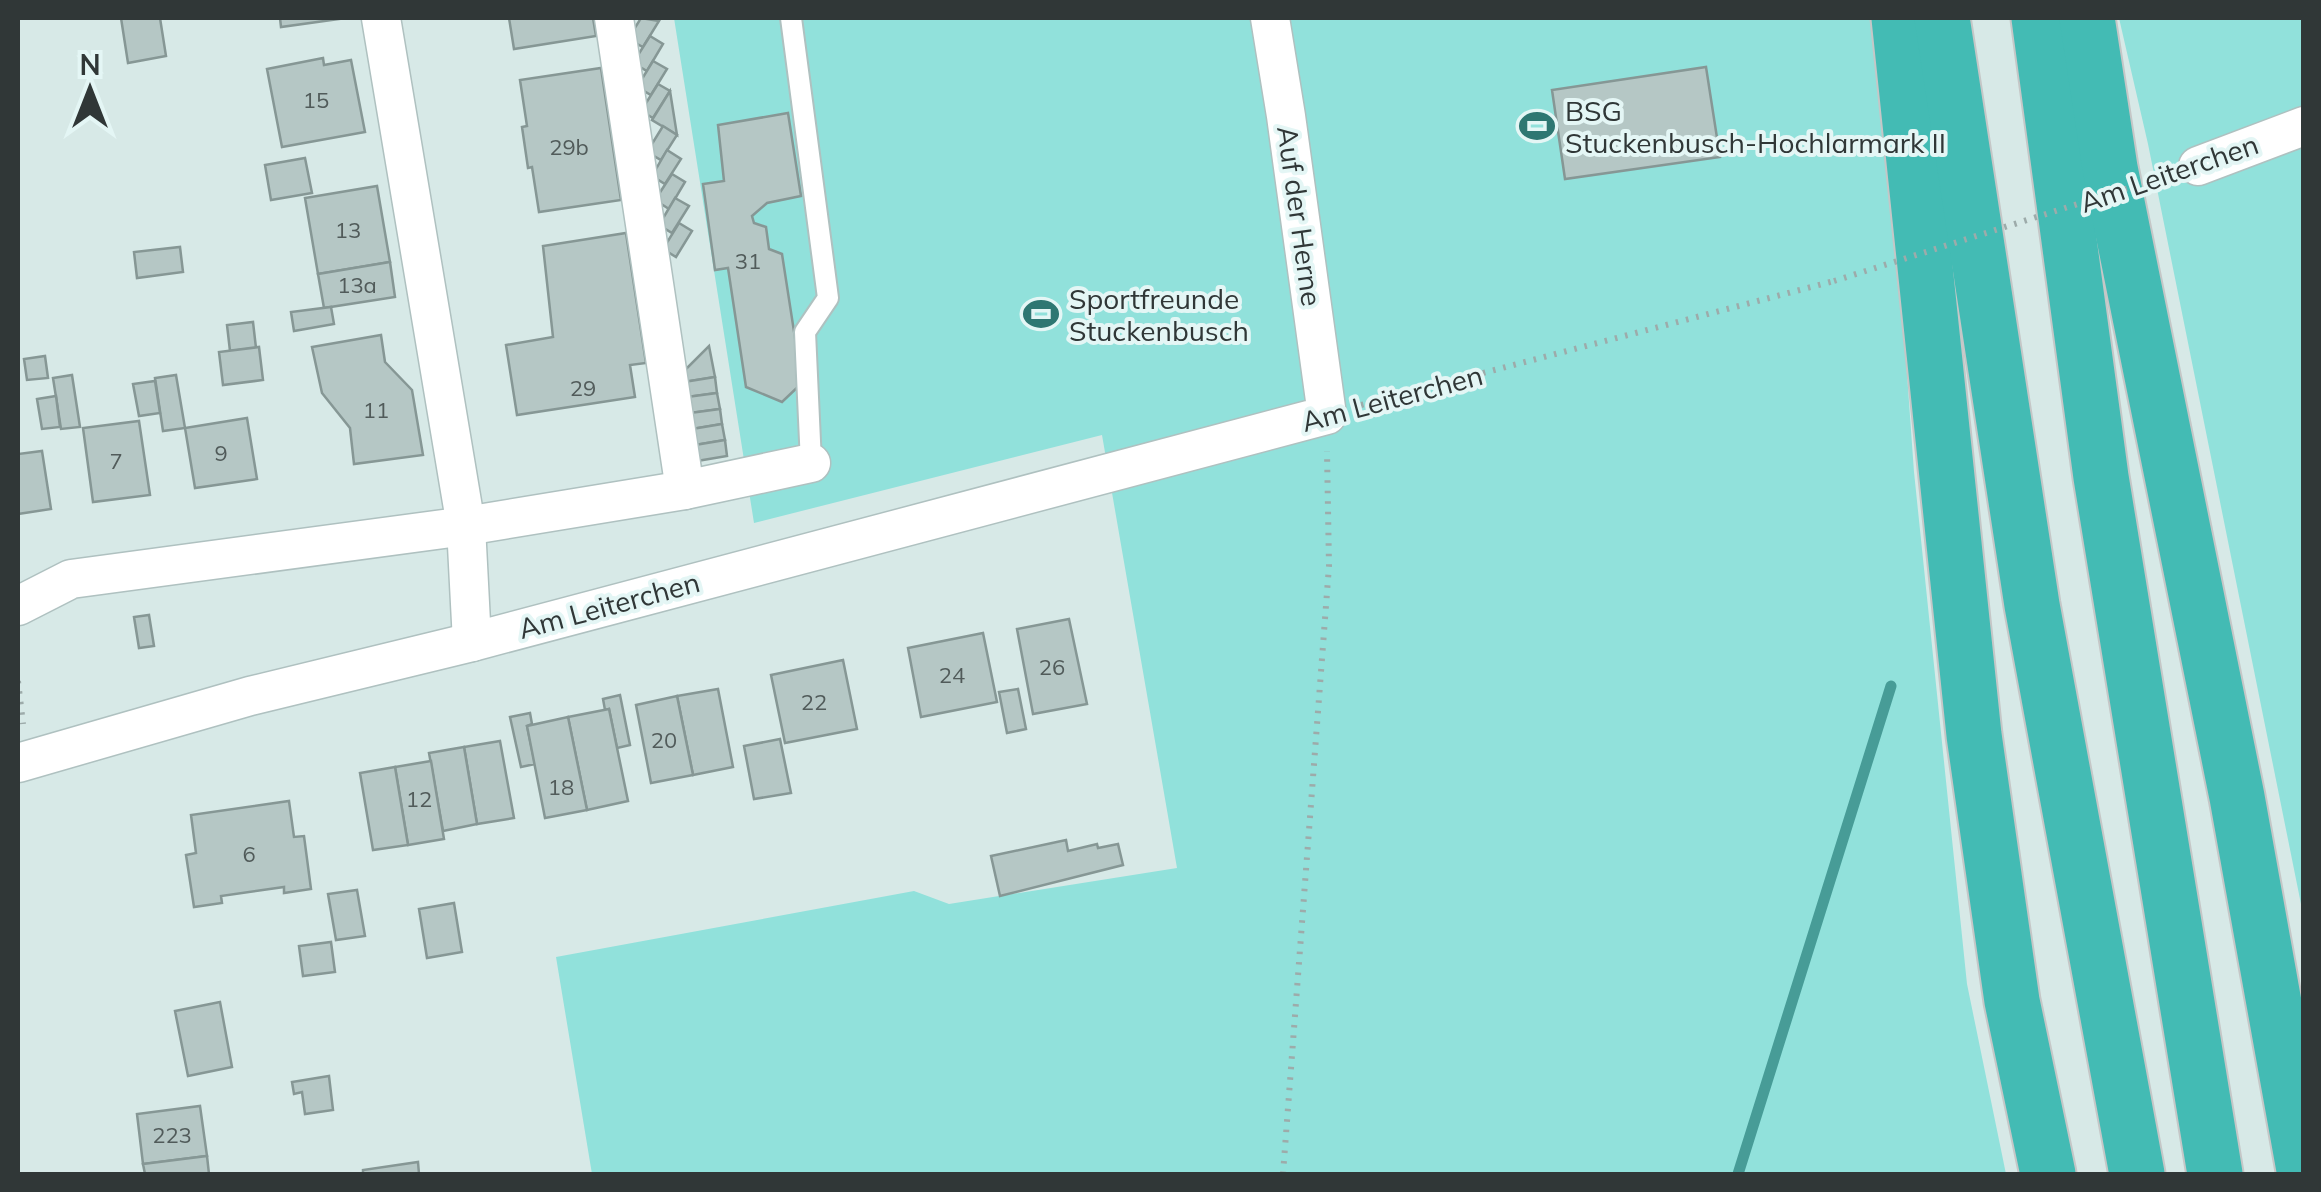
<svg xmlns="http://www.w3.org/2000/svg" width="2321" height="1192" viewBox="0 0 2321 1192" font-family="Mulish,sans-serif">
  <rect width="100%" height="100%" fill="#d7e9e7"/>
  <!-- green -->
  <g fill="#91e1db">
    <polygon points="674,18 1874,18 1895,206 1914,472 1967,984 2006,1174 592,1174 556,957 914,891 949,904 1177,868 1102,435 754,523"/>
    <polygon points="2119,18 2303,18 2303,914 2148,144"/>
  </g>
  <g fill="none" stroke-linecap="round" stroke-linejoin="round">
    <!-- stream -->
    <polyline stroke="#479c97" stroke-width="11" points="1738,1174 1891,686"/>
  </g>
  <!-- building -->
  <g fill="#b5c7c5" stroke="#869795" stroke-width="2.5">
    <polygon points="121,18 160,18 166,56 128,63"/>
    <polygon points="280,18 346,18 281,27"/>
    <polygon points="509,18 593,18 596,36 514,49"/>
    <polygon points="641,18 659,21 643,47 628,39"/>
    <polygon points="650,36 663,44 647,71 633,63"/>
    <polygon points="323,58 324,65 351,60 365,132 282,147 267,69"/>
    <polygon points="653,61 667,69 651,95 637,87"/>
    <polygon points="1706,67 1720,157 1565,179 1552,90"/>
    <polygon points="601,68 621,200 539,212 532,167 528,168 522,127 527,126 520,80"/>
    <polygon points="658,84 670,91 653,118 641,111"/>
    <polygon points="670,91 677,135 652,120"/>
    <polygon points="788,113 801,196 767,203 752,216 754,223 766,227 769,249 782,254 802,383 782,402 746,387 728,268 715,270 703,184 724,181 718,125"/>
    <polygon points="663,126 677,135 661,160 647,152"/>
    <polygon points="667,150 681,159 665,184 652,176"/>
    <polygon points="305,158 312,193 271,200 265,165"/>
    <polygon points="672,174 685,182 669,209 655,200"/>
    <polygon points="377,186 390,262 318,274 305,198"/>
    <polygon points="675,198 689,206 672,233 659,225"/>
    <polygon points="679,223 692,231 676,257 663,249"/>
    <polygon points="626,233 646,363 630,365 635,397 517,415 506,345 553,337 543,246"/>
    <polygon points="180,247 183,272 137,278 134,252"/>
    <polygon points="390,262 395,297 324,308 318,274"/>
    <polygon points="331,307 334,324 294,331 291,312"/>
    <polygon points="253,322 256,348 230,351 227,325"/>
    <polygon points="381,335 385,362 412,390 423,455 354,464 350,428 322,393 312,347"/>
    <polygon points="709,346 715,377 684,382 683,372"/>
    <polygon points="259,347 263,380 223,385 219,352"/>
    <polygon points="45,356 48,378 27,380 24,359"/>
    <polygon points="72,375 80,427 61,429 53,378"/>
    <polygon points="176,375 185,428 163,431 155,378"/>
    <polygon points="715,377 717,393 687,397 684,382"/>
    <polygon points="155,381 160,413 139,416 133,384"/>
    <polygon points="717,393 720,409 690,413 687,397"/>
    <polygon points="56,396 60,427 42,429 37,399"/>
    <polygon points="720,409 722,424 692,429 690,413"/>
    <polygon points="247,418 257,479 195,488 185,428"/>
    <polygon points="139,421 150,495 93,502 83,428"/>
    <polygon points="722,424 725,440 695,445 692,429"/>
    <polygon points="725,440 727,456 697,461 695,445"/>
    <polygon points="42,451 51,509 18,514 18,454"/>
    <polygon points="149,615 154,646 139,648 134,617"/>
    <polygon points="1069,619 1087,704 1033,714 1017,629"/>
    <polygon points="983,633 997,702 921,717 908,648"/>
    <polygon points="843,660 857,729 785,743 771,675"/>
    <polygon points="718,689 733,767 693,775 677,696"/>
    <polygon points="1018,689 1026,729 1007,733 999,692"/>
    <polygon points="620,695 630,745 617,748 609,709 605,710 603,699"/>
    <polygon points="677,696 693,775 651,783 636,705"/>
    <polygon points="609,709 628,801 587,810 568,717"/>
    <polygon points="530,713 532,724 527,726 535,764 521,767 510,717"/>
    <polygon points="568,717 587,810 545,818 527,726"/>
    <polygon points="780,739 791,793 754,799 744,746"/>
    <polygon points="500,741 514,818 477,824 464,747"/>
    <polygon points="464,747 477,824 443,831 429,753"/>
    <polygon points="431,761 444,839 408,845 395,767"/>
    <polygon points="395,767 408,845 373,850 360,773"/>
    <polygon points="289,801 294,837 304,836 311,889 284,893 284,887 221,896 222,903 194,907 186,855 196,853 191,815"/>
    <polygon points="1066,840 1068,851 1097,844 1098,848 1118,844 1123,865 1000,896 991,856"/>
    <polygon points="357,890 365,936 336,940 328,894"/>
    <polygon points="454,903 462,952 427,958 419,909"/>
    <polygon points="331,942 335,972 303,976 299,946"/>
    <polygon points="220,1002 232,1067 188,1076 175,1011"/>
    <polygon points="329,1076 333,1110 305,1114 302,1092 294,1094 292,1082"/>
    <polygon points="200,1106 207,1156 143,1164 137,1114"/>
    <polygon points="207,1156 209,1174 145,1174 143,1164"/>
    <polygon points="418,1162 419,1174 363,1174 363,1170"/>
  </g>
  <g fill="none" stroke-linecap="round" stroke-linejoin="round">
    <defs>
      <polyline id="lane" points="791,18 828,298 805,332 811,463"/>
      <g id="street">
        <polyline points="381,18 466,526 472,642"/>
        <polyline points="614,18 685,490"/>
        <polyline points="2198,166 2304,126"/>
        <polyline points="18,606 71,579 466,526 685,490 811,463"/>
        <polyline points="18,763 250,696 472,642 1327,415 1286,116 1270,18"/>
      </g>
      <g id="highway">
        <polyline points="1899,18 1974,735 2012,1001 2048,1174"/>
        <polyline points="1942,18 2032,605 2137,1174"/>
        <polyline points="2039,18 2101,477 2215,1174"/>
        <polyline points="2087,18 2110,168 2237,797 2304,1170"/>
      </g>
    </defs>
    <!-- lane casing -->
    <use href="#lane" stroke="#afc1c0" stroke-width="24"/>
    <!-- street casing -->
    <use href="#street" stroke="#afc1c0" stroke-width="41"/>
    <!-- highway casing -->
    <use href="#highway" stroke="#c5c7c7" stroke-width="59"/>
    <!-- path -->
    <g stroke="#9dabaa" stroke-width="6" stroke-dasharray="2.5 8" stroke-linecap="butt">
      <polyline points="1361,405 1834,281"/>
      <polyline points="18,681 23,724"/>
      <polyline points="1283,1174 1329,566 1327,451"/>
    </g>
    <!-- lane -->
    <use href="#lane" stroke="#fff" stroke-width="20"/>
    <!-- street -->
    <use href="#street" stroke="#fff" stroke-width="38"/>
    <!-- highway -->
    <use href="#highway" stroke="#43bbb4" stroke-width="55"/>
    <!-- path-bridge -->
    <polyline stroke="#9dabaa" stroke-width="6" stroke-dasharray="2.5 8" stroke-linecap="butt" points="1834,281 2198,166"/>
  </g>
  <!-- icons -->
  <defs>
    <symbol id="stadium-bare" viewBox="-9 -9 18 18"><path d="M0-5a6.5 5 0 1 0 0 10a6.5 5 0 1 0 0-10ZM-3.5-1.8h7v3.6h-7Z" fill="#2e7772" stroke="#e4f6f5" stroke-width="2.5" paint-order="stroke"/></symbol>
  </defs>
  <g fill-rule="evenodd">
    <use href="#stadium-bare" x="1512" y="101" width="50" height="50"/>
    <use href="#stadium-bare" x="1016" y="289" width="50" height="50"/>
  </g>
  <g text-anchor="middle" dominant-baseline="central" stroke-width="8" stroke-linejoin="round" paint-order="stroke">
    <!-- number labels -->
    <g font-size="22" fill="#515b5a">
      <text x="316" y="100">15</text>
      <text x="569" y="147">29b</text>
      <text x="348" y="230">13</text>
      <text x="748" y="261">31</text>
      <text x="357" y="285">13a</text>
      <text x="583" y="388">29</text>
      <text x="376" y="410">11</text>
      <text x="221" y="453">9</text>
      <text x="116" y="461">7</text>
      <text x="1052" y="667">26</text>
      <text x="952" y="675">24</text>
      <text x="814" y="702">22</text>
      <text x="664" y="740">20</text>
      <text x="561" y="787">18</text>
      <text x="419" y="799">12</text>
      <text x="249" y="854">6</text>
      <text x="172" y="1135">223</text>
    </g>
    <!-- poi labels -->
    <g font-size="28" fill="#303737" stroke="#e4f6f5" text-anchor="start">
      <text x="1565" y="110">BSG<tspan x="1565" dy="32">Stuckenbusch-Hochlarmark II</tspan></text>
      <text x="1069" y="298">Sportfreunde<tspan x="1069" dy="32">Stuckenbusch</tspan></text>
    </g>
    <!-- street labels -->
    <g font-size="28" fill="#303737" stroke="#e4f6f5">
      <text transform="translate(2169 173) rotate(-19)">Am Leiterchen</text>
      <text transform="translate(1300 216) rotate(82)">Auf der Herne</text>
      <text transform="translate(1392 398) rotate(-15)">Am Leiterchen</text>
      <text transform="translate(609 605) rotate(-15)">Am Leiterchen</text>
    </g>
  </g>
  <!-- border -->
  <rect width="2321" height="1192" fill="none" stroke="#303737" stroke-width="40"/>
  <!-- north arrow -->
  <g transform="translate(90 90)" stroke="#e4f6f5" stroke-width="8" paint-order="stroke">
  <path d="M0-8L18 38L0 25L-18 38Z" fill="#303737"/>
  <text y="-15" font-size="28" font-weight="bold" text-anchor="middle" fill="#303737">N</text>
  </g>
</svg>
